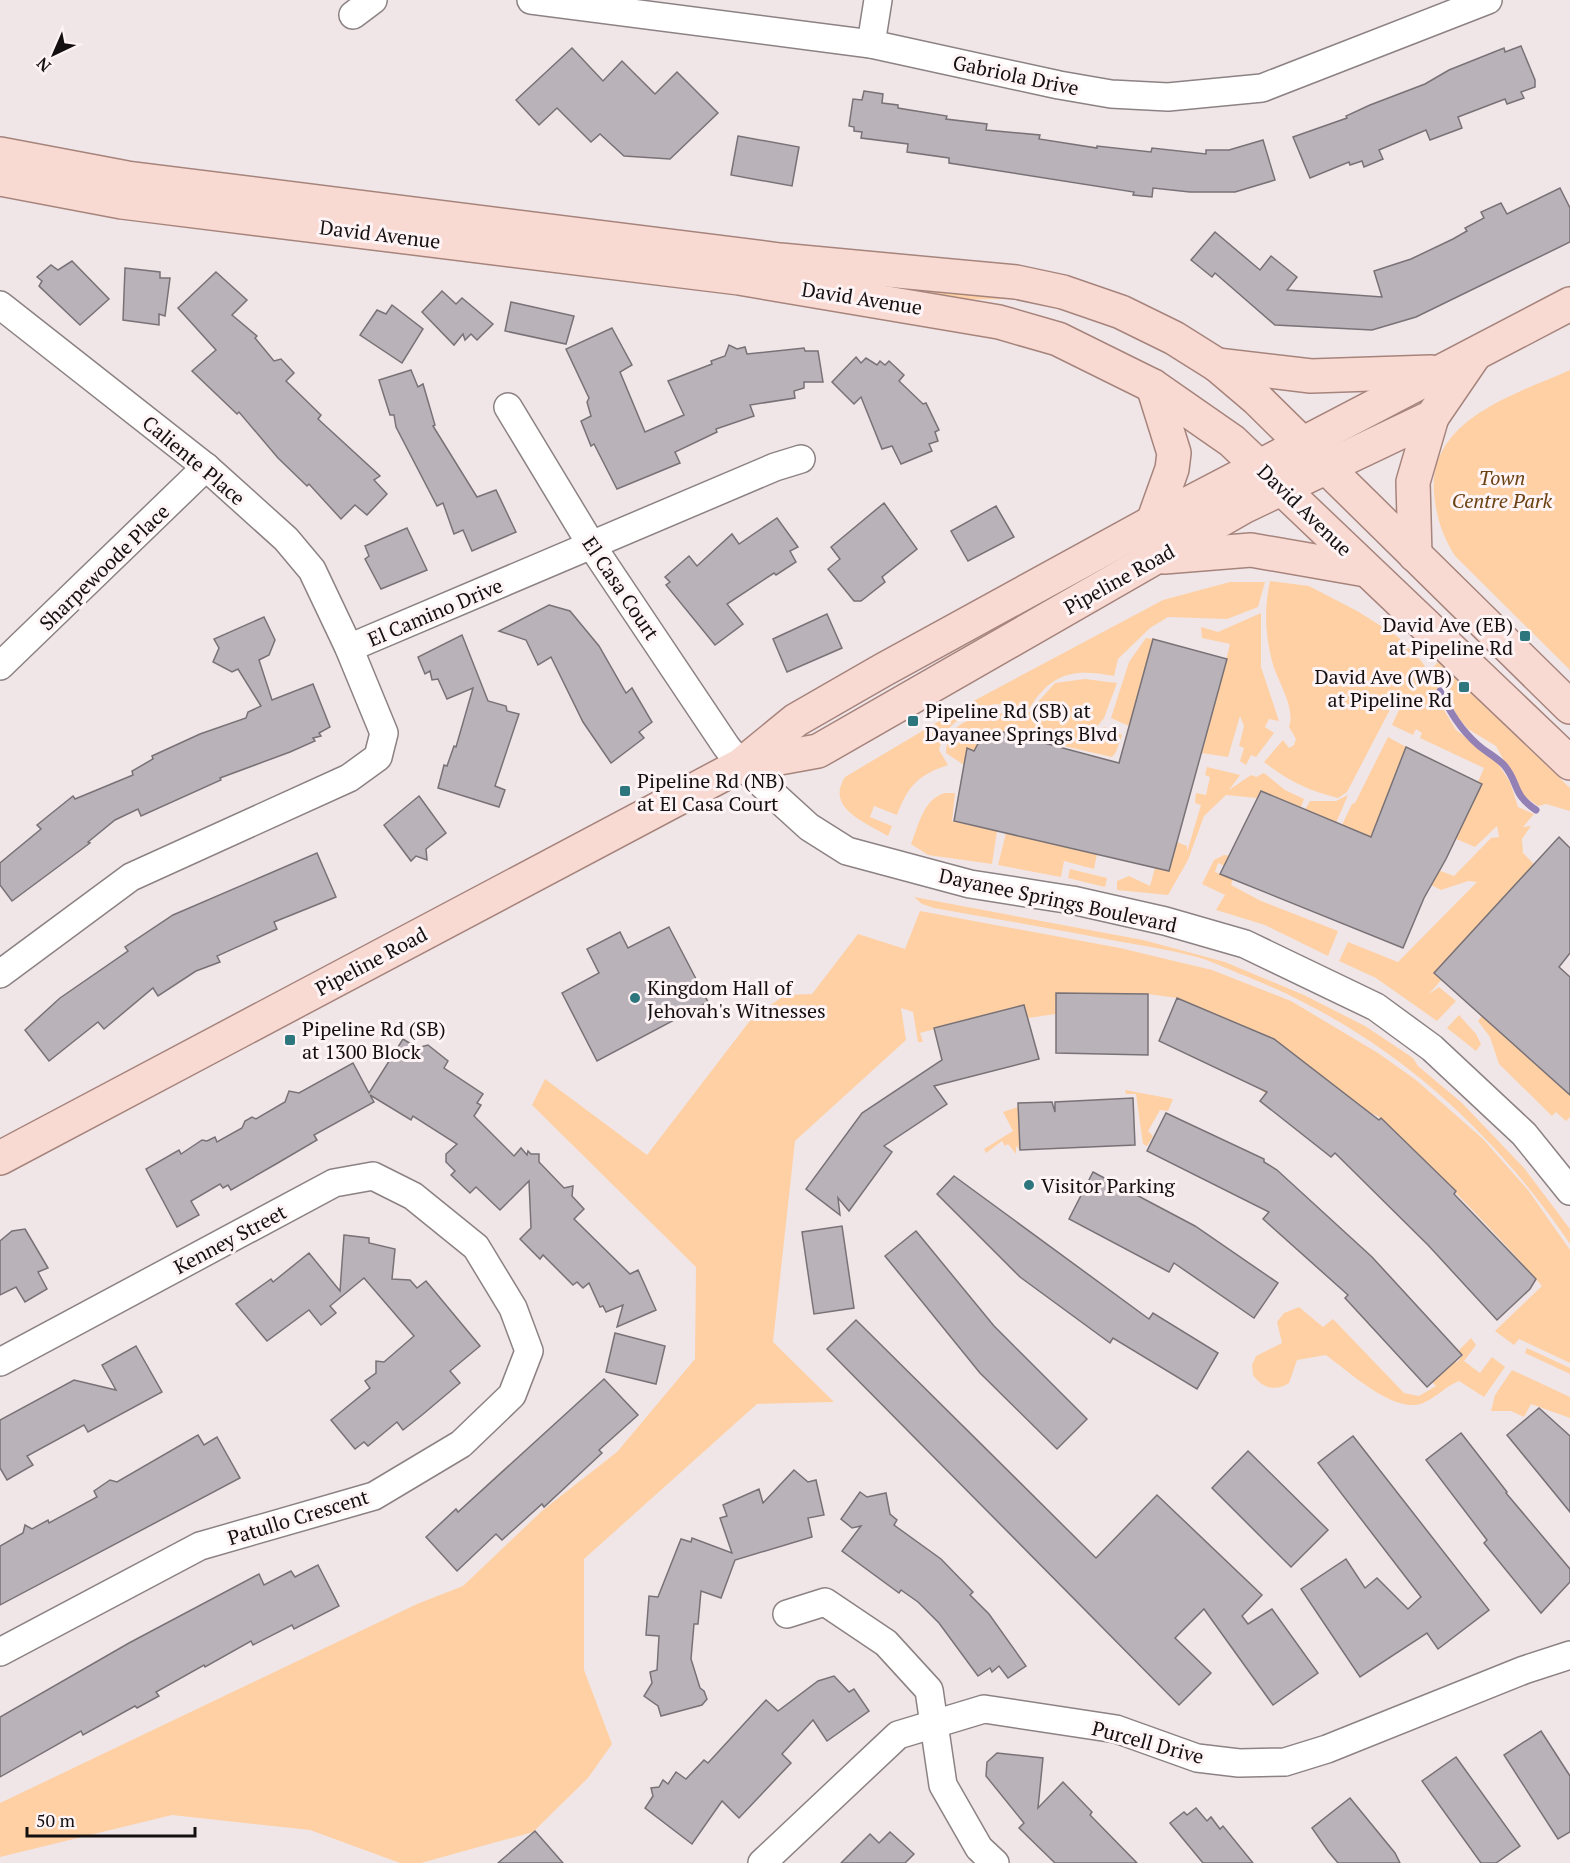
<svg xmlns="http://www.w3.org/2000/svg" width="1570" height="1863" viewBox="0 0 1570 1863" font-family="'PT Serif',serif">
  <rect width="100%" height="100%" fill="#f0e6e8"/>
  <!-- green -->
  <g fill="#fed0a3">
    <path d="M 911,287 L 1016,297 L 1016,299 C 982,299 943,302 911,290 Z"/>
    <path d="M 1570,370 L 1570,670 L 1455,556 C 1442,535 1436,517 1434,492 C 1429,418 1517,394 1570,370 Z"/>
    <path d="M 1270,581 L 1309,586 L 1359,612 L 1398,637 L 1422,662 L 1440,691 L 1435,695 L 1456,730 L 1495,759 L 1510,782 L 1518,807 L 1534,814 L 1523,827 L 1531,826 L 1522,839 L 1523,853 L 1534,864 L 1434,973 L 1442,979 L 1429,994 L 1439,987 L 1456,1001 L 1437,1021 L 1376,978 L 1339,961 L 1348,942 L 1398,962 L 1477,882 L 1468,881 L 1441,890 L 1431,885 L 1438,870 L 1454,876 L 1491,838 L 1499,837 L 1497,826 L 1475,847 L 1456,839 L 1482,784 L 1478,782 L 1484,768 L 1420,738 L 1422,733 L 1416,729 L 1413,735 L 1392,725 L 1399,710 L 1396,698 L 1347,792 L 1338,798 C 1309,791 1288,781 1264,762 L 1283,740 L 1289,748 L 1294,745 L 1296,739 L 1289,727 C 1296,707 1277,681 1272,661 C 1265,634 1264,608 1270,581 Z"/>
    <path d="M 1230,582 L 1265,582 L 1258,607 L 1227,619 L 1168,617 L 1150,628 L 1118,659 L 1114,676 C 1073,668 1051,673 1029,709 L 996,704 L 968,709 L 966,705 L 1163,600 Z"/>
    <polygon points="1261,613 1261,667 1279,721 1269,719 1265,727 1274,733 1256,757 1251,755 1246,765 1240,761 1244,748 1239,746 1244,726 1240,716 1228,757 1202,753 1230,644 1202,638 1201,627 1218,632"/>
    <polygon points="1146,638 1153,639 1129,726 1111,718 1129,662"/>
    <polygon points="1438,662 1570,788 1570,811 1546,804 1538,806 1523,795 1496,746 1468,729 1457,716 1446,691 1430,671"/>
    <path d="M 1085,679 L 1117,683 L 1104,718 L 1096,728 L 1078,731 L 1100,732 L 1104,727 L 1122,735 L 1116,752 L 1112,757 L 999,731 L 994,740 L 981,739 L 974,751 L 967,748 L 964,765 L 946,753 C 948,711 998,713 1028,713 L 1055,683 Z"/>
    <path d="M 961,708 L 968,713 C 952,723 944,731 939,750 L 948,765 C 918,775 908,786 897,815 L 874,806 L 870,817 L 892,826 L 888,836 C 865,822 825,808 845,777 Z"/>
    <polygon points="1388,737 1406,747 1371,837 1342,825 1352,804 1355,803"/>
    <polygon points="1207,767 1240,775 1229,790 1251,775 1256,777 1264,773 1285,790 1304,799 1301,807 1261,791 1257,798 1226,795 1204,816 1188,860 1168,895 1117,890 1117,881 1129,876 1150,886 1155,868 1169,871 1177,842 1187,846 1187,852 1201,805 1195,803 1196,793 1206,795 1210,777 1205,775"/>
    <path d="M 945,793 L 955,793 L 952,821 L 997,831 L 992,864 L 928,855 L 911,844 C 919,825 923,799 945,793 Z"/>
    <polygon points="1348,795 1336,823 1305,810 1310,801 1336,801"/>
    <polygon points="1006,833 1097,854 1094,869 1064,861 1061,877 998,865"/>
    <polygon points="1224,855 1230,856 1225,866 1218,863 1215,872 1233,879 1231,885 1261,901 1338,931 1328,956 1265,925 1216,910 1225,895 1202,884 1214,860"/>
    <polygon points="1070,869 1107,878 1105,887 1068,878"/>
    <path d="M 914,897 L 1143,940 L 1225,962 L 1304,995 L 1365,1026 L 1413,1058 L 1418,1066 L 1462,1103 L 1524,1168 L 1570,1229 L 1570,1244 C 1488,1123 1381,1029 1243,975 C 1227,969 1210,960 1193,956 C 1170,950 1145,946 1122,942 C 1059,930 997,919 934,908 L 922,904 Z"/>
    <path d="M 920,911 L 1120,948 L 1212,970 L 1291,1001 L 1378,1053 L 1416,1080 L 1483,1139 L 1528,1190 L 1570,1250 L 1570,1363 L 1519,1339 L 1514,1345 L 1495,1331 L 1542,1286 C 1491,1227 1436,1172 1381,1118 L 1367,1111 L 1266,1094 L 1255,1086 L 1275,1040 L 1177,998 L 1148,994 L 1057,993 L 1056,1014 L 1028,1018 L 1024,1005 L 920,1033 L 923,1042 L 918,1042 L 913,1012 L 901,1008 L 906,1040 L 795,1141 L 773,1342 L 834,1402 L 757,1404 L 584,1559 L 584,1670 L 612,1744 L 588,1778 L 533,1832 L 421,1863 L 400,1863 L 310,1830 L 172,1815 L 0,1857 L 0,1803 L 417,1604 L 463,1586 L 543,1510 L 617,1452 L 695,1359 L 696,1267 L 532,1105 L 545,1079 L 647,1155 L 752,1018 L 785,995 L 812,994 L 858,934 L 905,949 Z"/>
    <polygon points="1459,1015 1476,1034 1481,1044 1476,1051 1447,1028"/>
    <polygon points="1482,1016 1570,1095 1570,1117 1566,1121 1556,1112 1552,1116 1499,1064 1490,1037 1478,1021"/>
    <polygon points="1125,1090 1173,1099 1168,1111 1160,1110 1148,1131 1153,1136 1147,1146 1143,1144 1136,1094 1126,1094"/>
    <polygon points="1018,1107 1020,1150 1016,1146 1016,1154 1008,1144 1005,1146 1002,1141 986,1153 984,1149 1013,1131 1003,1112"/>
    <path d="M 1299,1307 L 1323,1327 L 1333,1319 L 1404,1393 L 1419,1396 L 1436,1386 L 1432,1382 L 1454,1362 L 1457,1362 L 1463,1355 L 1458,1351 L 1471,1338 L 1476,1345 L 1464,1361 L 1480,1373 L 1492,1357 L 1505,1367 L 1484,1397 L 1459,1381 C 1446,1386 1437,1397 1423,1403 C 1395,1415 1348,1371 1326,1355 L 1297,1360 L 1289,1383 C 1275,1392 1262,1388 1253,1375 L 1252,1365 L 1256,1356 L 1282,1343 L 1277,1322 L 1284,1313 Z"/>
    <polygon points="1527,1348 1570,1368 1570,1374 1525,1353"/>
    <polygon points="1512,1370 1570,1397 1570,1418 1531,1404 1524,1417 1511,1411 1491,1411 1495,1395"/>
  </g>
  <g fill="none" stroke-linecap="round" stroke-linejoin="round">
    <!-- stream -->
    <path stroke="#9381b6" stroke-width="7" d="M 1440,691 C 1450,712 1460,729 1478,745 C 1486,752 1496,757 1504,765 C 1520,784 1511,793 1536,810"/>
  </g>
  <!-- building -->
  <g fill="#b9b2b8" stroke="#787277" stroke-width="1.5">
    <polygon points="1521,46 1535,80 1535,87 1521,92 1524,98 1507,104 1505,99 1458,117 1462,128 1430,140 1426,130 1379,150 1383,159 1364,167 1362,161 1350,165 1349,162 1310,178 1293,137 1347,118 1346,116 1370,105 1425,84 1449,70 1504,48 1505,52"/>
    <polygon points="572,48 603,81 622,61 655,94 677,72 718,113 670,159 624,156 600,134 591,142 557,108 539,125 516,100"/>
    <polygon points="864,91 883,94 882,103 898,105 898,108 947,116 946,119 987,124 986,130 1040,135 1039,139 1097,148 1097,146 1151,152 1152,148 1206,154 1206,150 1229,150 1263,140 1275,180 1235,192 1190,192 1153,188 1152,197 1133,195 1134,192 949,163 949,158 907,152 908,144 861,138 862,132 854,131 854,127 849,126 853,99 862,100"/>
    <polygon points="738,136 799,147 792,186 731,175"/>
    <polygon points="1560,188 1570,208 1570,242 1416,317 1372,330 1275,325 1215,273 1212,277 1191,260 1215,232 1260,270 1271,256 1297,277 1287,290 1382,297 1374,271 1411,259 1453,239 1467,231 1465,228 1484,218 1481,212 1501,203 1507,214"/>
    <polygon points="72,261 109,299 80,325 39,286 42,281 37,277 51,265 58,270"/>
    <polygon points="125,268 160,272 160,278 170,278 165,316 159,314 159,325 123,320"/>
    <polygon points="216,272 247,300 232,315 257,336 255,338 274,361 281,359 294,373 286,381 321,415 318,419 380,476 374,480 387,494 367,515 355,505 341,519 309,484 307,486 278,458 239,412 237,414 192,371 216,350 178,308"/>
    <polygon points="442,291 456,304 462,298 493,324 477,340 471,334 465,340 463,334 454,345 422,312"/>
    <polygon points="511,302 574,316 566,344 505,331"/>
    <polygon points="392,305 423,329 402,363 360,335 377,310 386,314"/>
    <polygon points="612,328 632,365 620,372 645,432 684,415 668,381 712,364 711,361 725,356 729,345 737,349 745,347 747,354 804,348 805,351 818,351 823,382 804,382 804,388 794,391 795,398 750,405 754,416 716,429 717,432 675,452 680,463 617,489 594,444 591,446 581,421 591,416 587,402 589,398 566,349"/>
    <polygon points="856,357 861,363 866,358 877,365 880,361 885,365 889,361 904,375 899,381 923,404 926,403 939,430 935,432 938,441 929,444 932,451 901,464 892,446 882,449 861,397 854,404 832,382"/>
    <polygon points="411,370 418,387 423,384 435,425 433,426 477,497 496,490 516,532 472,551 463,530 454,534 443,503 437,506 396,427 394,415 390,415 379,380"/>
    <polygon points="884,503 917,549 882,577 885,582 861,601 854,601 828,569 840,559 831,547"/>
    <polygon points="996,506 1014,537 968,561 951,531"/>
    <polygon points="777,518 798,547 790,551 796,562 776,575 774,573 727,604 743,624 715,645 666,585 670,582 665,577 689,556 697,566 732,534 739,544"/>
    <polygon points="407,528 427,570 381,589 365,559 369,556 365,546"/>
    <polygon points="549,605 570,611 599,646 626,693 632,688 652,722 639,732 644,738 611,763 583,722 551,657 538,665 526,640 499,631"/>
    <polygon points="827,614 842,648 787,672 773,639"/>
    <polygon points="264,617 275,640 269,655 259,660 272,700 313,684 330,727 319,733 321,736 313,738 315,741 290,752 220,778 221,780 141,816 138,809 115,820 88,842 90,843 12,901 0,885 0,863 41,829 37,825 73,796 75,799 133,775 132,771 153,759 152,756 200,734 246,718 248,712 261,706 238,669 232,672 213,662 219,648 214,639"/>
    <polygon points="462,635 488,701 506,706 507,711 519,714 495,786 505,790 499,807 438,788 444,765 447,766 454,746 456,747 473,688 447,699 438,679 432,680 430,671 425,674 418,657"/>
    <polygon points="1153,639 1227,659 1169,871 954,821 967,748 974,751 981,738 994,740 999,731 1119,763"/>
    <polygon points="1406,747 1482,784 1446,859 1424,898 1403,948 1220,874 1261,791 1371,837"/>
    <polygon points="419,796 446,833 426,849 427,860 416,856 411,861 384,825"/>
    <polygon points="1559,837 1570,848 1570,953 1559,967 1570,977 1570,1095 1434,973"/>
    <polygon points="317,853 336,897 274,922 277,929 217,956 220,962 196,971 158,996 153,988 104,1029 98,1022 49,1061 25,1030 60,998 128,951 125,947 173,915"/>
    <polygon points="669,927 708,1002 597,1061 562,993 599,973 587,949 620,932 628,948"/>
    <polygon points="1056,993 1148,994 1148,1055 1056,1053"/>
    <polygon points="1177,998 1274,1039 1379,1120 1381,1118 1456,1191 1454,1194 1536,1279 1530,1289 1497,1320 1428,1245 1335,1153 1331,1157 1260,1101 1267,1092 1159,1041"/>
    <polygon points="1024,1005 1039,1059 934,1086 947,1104 884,1146 892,1152 849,1211 838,1198 840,1215 806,1189 862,1113 942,1060 934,1028"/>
    <polygon points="403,1039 417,1048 428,1045 448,1061 444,1068 483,1094 477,1103 481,1105 474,1116 514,1156 521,1148 527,1155 528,1151 531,1154 539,1154 539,1162 564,1188 573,1186 572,1196 584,1209 574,1219 630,1274 638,1270 656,1310 617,1327 623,1305 606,1312 603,1306 600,1307 589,1283 583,1288 577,1282 573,1285 543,1255 540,1259 520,1239 531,1228 529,1181 500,1210 476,1187 470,1193 451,1175 455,1171 446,1162 446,1154 457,1144 413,1116 411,1120 370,1095 374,1102 314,1135 317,1140 276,1164 231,1190 228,1185 223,1188 220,1184 191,1201 199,1215 177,1227 146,1169 179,1150 181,1154 202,1140 207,1141 215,1137 217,1142 242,1128 245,1121 252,1117 256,1119 285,1102 289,1091 299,1093 353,1063 369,1093"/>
    <polygon points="1133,1098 1135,1145 1020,1150 1018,1103 1052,1102 1055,1112 1055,1102"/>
    <polygon points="1166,1113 1264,1159 1264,1162 1277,1170 1372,1257 1462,1355 1427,1387 1345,1298 1348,1295 1263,1219 1269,1212 1147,1151"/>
    <polygon points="1093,1172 1195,1226 1278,1283 1254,1318 1174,1263 1169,1272 1069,1219"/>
    <polygon points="954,1176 1149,1319 1153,1313 1218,1353 1197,1389 1113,1338 1110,1343 1020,1277 937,1194"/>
    <polygon points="842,1226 854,1308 814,1314 802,1232"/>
    <polygon points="25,1229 48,1268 38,1272 47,1289 25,1302 16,1287 0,1295 0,1241 12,1231"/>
    <polygon points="916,1231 994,1326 1087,1419 1057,1449 980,1373 885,1256"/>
    <polygon points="344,1235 369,1238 369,1243 395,1249 392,1279 410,1280 417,1288 426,1281 480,1346 450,1371 460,1383 422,1415 403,1430 397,1422 368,1446 364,1442 355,1449 331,1420 370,1388 365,1381 376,1373 376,1361 384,1362 414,1336 364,1278 330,1306 336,1313 321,1325 309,1310 267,1341 236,1304 271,1279 273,1282 309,1253 340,1291"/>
    <polygon points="856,1320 1096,1558 1157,1495 1262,1595 1242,1616 1248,1624 1272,1609 1318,1673 1273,1705 1204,1609 1175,1638 1211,1673 1179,1705 827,1349"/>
    <polygon points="615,1333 665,1346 656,1384 606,1372"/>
    <polygon points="136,1346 162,1392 88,1432 84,1425 27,1456 33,1465 7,1480 0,1468 0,1420 74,1380 116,1390 102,1365"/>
    <polygon points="604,1379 638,1415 599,1450 602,1453 544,1507 542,1504 502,1540 496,1534 457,1571 426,1537 456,1509 458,1512"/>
    <polygon points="1539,1408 1570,1436 1570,1512 1507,1435"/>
    <polygon points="1461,1433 1507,1492 1506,1493 1570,1569 1570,1582 1541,1613 1484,1543 1487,1540 1426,1460"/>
    <polygon points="198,1435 204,1445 217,1437 240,1478 0,1605 0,1546 23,1533 25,1525 32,1529 48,1520 49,1523 97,1497 94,1491 110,1480 117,1482"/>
    <polygon points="1353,1436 1489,1610 1438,1649 1427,1633 1360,1677 1301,1589 1346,1559 1365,1588 1377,1578 1408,1609 1421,1597 1318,1463"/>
    <polygon points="1248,1451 1328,1530 1291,1567 1212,1488"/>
    <polygon points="794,1470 808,1482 816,1480 824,1515 808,1518 812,1537 735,1560 721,1598 701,1591 698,1624 694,1624 691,1659 700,1688 704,1691 707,1699 702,1705 661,1716 658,1706 644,1696 652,1683 650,1672 657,1670 659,1636 646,1635 649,1596 658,1597 681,1539 691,1542 692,1538 732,1553 720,1518 727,1516 723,1505 759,1489 763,1503"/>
    <polygon points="860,1492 867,1497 886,1493 890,1514 897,1520 894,1525 941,1559 973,1592 970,1595 989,1614 1026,1666 1008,1678 999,1666 992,1672 990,1668 978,1676 939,1623 918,1602 901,1590 899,1593 842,1551 861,1526 852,1528 841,1519"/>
    <polygon points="318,1565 339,1606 294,1629 292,1625 253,1645 251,1641 205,1667 204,1665 156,1692 159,1696 137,1708 135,1706 83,1735 81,1731 0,1777 0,1717 129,1643 259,1574 264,1585 291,1571 295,1577"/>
    <polygon points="834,1676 849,1692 854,1689 869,1711 827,1741 813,1720 782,1754 791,1763 739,1818 722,1801 692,1844 645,1808 653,1796 651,1788 659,1787 663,1780 668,1784 676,1772 686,1779 704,1760 708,1763 766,1700 778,1711 818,1681"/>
    <polygon points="1541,1731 1570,1776 1570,1832 1558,1839 1504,1755"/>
    <polygon points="997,1753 1043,1758 1038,1808 1063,1782 1092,1812 1090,1815 1137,1863 1055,1863 1019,1828 1024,1823 986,1776 987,1762"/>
    <polygon points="1456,1757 1520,1846 1496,1863 1481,1863 1422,1781"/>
    <polygon points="1350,1798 1395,1853 1400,1863 1338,1863 1328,1851 1312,1828"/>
    <polygon points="1196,1808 1207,1821 1211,1817 1220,1829 1223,1826 1253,1863 1203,1863 1170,1823 1184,1812 1187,1815"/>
    <polygon points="535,1831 563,1863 498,1863"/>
    <polygon points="890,1832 914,1854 905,1863 841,1863 870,1834 879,1843"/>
  </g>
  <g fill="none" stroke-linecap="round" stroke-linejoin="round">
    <defs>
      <g id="minor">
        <polyline points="531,0 871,44 1059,85 1111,94 1168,97 1262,88 1488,0"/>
        <polyline points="353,15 373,0"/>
        <polyline points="871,44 878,0"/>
        <polyline points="0,305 206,467 286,539 312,570 349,648 384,733 378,757 349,778 131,877 0,974"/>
        <polyline points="508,407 592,546 726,746 741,765 809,827 847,851 970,884 1072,900 1165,921 1245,944 1376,1007 1432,1048 1524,1134 1570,1191"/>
        <polyline points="349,648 775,467 801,459"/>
        <polyline points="0,666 206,467"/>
        <polyline points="0,1362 334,1183 373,1176 413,1196 476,1247 513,1308 529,1351 512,1395 461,1444 374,1496 200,1546 0,1652"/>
        <polyline points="787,1614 825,1602 886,1643 929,1690 943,1785 979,1848 995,1863"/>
        <polyline points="762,1863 898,1735 984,1709 1116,1729 1197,1758 1239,1763 1285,1762 1327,1749 1524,1670 1570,1655"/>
      </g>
      <g id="major">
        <polyline points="0,154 127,178 780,260 1016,282 1063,292 1121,312 1174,338 1217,365 1257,399 1570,707"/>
        <polyline points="0,179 122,202 739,278 999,322 1058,339 1153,386 1232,441 1570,763"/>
        <polyline points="1217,365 1311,376 1431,372"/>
        <polyline points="1153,522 1172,469 1174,453 1153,386"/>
        <polyline points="1415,555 1413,482 1432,417"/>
        <polyline points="1164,557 1251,550 1366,570"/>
        <polyline points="746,764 818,751 1245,506 1432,417 1473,357"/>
        <polyline points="0,1158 741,765 796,720 883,670 1153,522 1570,304"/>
      </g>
    </defs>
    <!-- minor casing -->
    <use href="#minor" stroke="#8c8284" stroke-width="30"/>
    <!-- major casing -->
    <use href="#major" stroke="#a6847c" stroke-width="36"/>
    <!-- minor -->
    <use href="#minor" stroke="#fff" stroke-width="27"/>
    <!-- major -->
    <use href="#major" stroke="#f9dad3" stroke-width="33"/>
  </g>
  <!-- markers -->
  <g fill="#2d767d" stroke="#fef3f5" stroke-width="2">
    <rect x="1519" y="630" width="12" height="12" rx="3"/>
    <rect x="1458" y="681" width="12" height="12" rx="3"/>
    <rect x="907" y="715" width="12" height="12" rx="3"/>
    <rect x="619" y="785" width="12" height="12" rx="3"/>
    <circle cx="635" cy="998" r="6"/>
    <rect x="284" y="1034" width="12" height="12" rx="3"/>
    <circle cx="1029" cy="1185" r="6"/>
  </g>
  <g text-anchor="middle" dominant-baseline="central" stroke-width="6" stroke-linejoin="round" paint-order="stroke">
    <!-- street labels -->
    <g font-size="20" fill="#141011" stroke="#fef3f5">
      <text transform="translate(1016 75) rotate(12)">Gabriola Drive</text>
      <text transform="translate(380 234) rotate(7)">David Avenue</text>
      <text transform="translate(862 298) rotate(9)">David Avenue</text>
      <text transform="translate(194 460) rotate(40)">Caliente Place</text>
      <text transform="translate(1305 510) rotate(44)">David Avenue</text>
      <text transform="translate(104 567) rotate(-44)">Sharpewoode Place</text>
      <text transform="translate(1119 579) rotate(-29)">Pipeline Road</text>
      <text transform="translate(621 588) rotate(56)">El Casa Court</text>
      <text transform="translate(435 612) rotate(-23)">El Camino Drive</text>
      <text transform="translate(1058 900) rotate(12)">Dayanee Springs Boulevard</text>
      <text transform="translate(371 961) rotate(-28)">Pipeline Road</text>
      <text transform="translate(230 1239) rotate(-28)">Kenney Street</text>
      <text transform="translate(298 1517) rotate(-17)">Patullo Crescent</text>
      <text transform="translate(1148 1742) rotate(15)">Purcell Drive</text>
    </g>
    <!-- park labels -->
    <g font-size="20" font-style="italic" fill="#6b4212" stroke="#fef3f5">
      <text x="1502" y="477">Town<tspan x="1502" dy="23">Centre Park</tspan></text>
    </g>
    <!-- poi labels -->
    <g font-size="20" fill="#141011" stroke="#fef3f5" text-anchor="start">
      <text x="1513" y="624" text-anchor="end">David Ave (EB)<tspan x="1513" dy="23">at Pipeline Rd</tspan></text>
      <text x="1452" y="676" text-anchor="end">David Ave (WB)<tspan x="1452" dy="23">at Pipeline Rd</tspan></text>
      <text x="925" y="710">Pipeline Rd (SB) at<tspan x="925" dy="23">Dayanee Springs Blvd</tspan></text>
      <text x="637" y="780">Pipeline Rd (NB)<tspan x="637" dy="23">at El Casa Court</tspan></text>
      <text x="647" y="987">Kingdom Hall of<tspan x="647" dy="23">Jehovah's Witnesses</tspan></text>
      <text x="302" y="1028">Pipeline Rd (SB)<tspan x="302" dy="23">at 1300 Block</tspan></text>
      <text x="1041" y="1185">Visitor Parking</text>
    </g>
  </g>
  <!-- north arrow -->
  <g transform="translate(54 54) rotate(224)" stroke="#fef3f5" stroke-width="4.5" paint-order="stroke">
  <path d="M0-4.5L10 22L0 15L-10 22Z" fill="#141011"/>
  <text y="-9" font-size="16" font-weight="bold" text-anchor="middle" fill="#141011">N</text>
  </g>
  <!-- scale -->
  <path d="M27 1827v9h168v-9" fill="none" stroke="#141011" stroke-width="3"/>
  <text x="36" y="1827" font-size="18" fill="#141011" stroke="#fef3f5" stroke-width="4.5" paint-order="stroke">50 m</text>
</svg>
